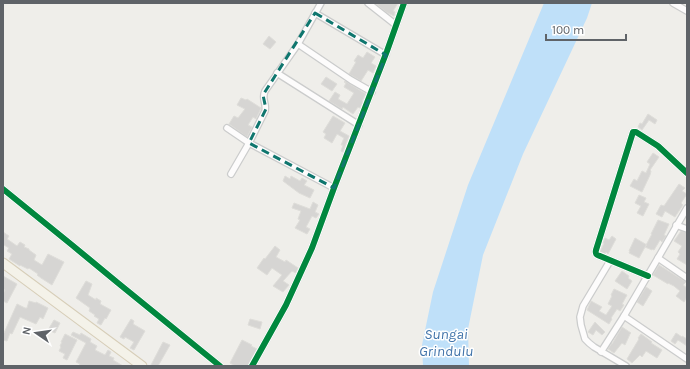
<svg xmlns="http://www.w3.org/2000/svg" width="690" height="369" viewBox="0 0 690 369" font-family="Karla,sans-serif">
  <rect width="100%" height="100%" fill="#efeeea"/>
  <!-- water -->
  <polygon fill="#bfe0f9" points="544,3 592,3 587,18 523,154 483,255 468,329 469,366 423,366 422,345 433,292 468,185"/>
  <!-- building -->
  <g fill="#d6d5d3" stroke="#deddd9">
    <polygon points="375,3 398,3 393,11 395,12 394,16 386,12"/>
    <polygon points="269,36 276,42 270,49 263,44"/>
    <polygon points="367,52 375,57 371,63 376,66 373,73 368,70 361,81 349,74 356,62 354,61 358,55 363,58"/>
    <polygon points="326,77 337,84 332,91 321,84"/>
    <polygon points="345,81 366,94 362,101 363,102 360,108 358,107 353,114 343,107 342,109 329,101 335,92 340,95 338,99 347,104 354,93 344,87 346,83 344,82"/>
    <polygon points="241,98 246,100 247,99 261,108 256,119 253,117 248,125 252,127 247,137 229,124 234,116 238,118 245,109 237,105"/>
    <polygon points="648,114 657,120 655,124 649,120 642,130 638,127 640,123 642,124"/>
    <polygon points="333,116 345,123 340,131 349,136 343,152 341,151 343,145 341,145 344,138 337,134 332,143 324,138 326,134 323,132"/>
    <polygon points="653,153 659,157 650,170 651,171 650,175 642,192 630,186 634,179 637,181 642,171 646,173 650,164 647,162"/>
    <polygon points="285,176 290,179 291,176 300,181 302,178 307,181 304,185 314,190 310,198 299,193 283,181"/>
    <polygon points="679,184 685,188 682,191 687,194 681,203 683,205 675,217 665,211 662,217 656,214 661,205 664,206"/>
    <polygon points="639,195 646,198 644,202 649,204 643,216 637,213 641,206 635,203"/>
    <polygon points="313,202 318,205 315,212 319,214 316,218 312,216 306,227 310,229 307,234 295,228 300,220 298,219 301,211 292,208 294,203 310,209"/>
    <polygon points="658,220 669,224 664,235 666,236 662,242 660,240 654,250 652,249 652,250 645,247 639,258 629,253 630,251 629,251 635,238 647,245 645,247 652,234 651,234"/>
    <polygon points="681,231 687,233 687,265 677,259 680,254 678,252 682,246 674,241"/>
    <polygon points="3,232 9,236 7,239 17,246 20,242 25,245 24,247 29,249 29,250 36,255 34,260 42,265 48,254 64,262 52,285 41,278 37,275 38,274 29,268 28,269 20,265 20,266 9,259 12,254 7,251 9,248 4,245 3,246"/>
    <polygon points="612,236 616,239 608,254 606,252 605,254 600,252 604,243 603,243 605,238 609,240"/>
    <polygon points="275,246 280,250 276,257 285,262 286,260 298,268 296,273 292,271 283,281 289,285 283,292 273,286 282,275 272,268 267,275 257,268 264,258 265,259"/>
    <polygon points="659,265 686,282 683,285 687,288 687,297 684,302 676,296 680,291 674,286 668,283 668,284 653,275"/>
    <polygon points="622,271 629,276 628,278 632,281 627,289 615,281"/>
    <polygon points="3,276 17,284 7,303 3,301 3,294 5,290 3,289"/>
    <polygon points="86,281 92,284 88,295 96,300 96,298 101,301 100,304 111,310 106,319 105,318 101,325 97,323 99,319 94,316 95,315 89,311 90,308 76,298"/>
    <polygon points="646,287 652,291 643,306 637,302"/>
    <polygon points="614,289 627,295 622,304 624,305 620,311 617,309 611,318 612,319 609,324 587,310 591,301 602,307 599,311 606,315 612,306 608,304 612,296 611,295"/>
    <polygon points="29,301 36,303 36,302 48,308 43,319 40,317 36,324 20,317 12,334 10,333 7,341 3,340 3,332 4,333 17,304 25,308 27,308"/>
    <polygon points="131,319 134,321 133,324 145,331 134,350 130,348 134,342 125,337 124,339 120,337"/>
    <polygon points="250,319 262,322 260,329 248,325"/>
    <polygon points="54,320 60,323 55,333 48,330"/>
    <polygon points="595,322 605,332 602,335 596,330 593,335 588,332"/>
    <polygon points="622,327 631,333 630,334 625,345 622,343 614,353 608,349 612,343 612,344"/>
    <polygon points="73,332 80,335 81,333 91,339 90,342 97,346 95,350 105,355 108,350 111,352 109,356 114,358 113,360 123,366 79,366 80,364 76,362 86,343 71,335"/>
    <polygon points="676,333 682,337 682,336 687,339 687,346 678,340 675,344 671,341"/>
    <polygon points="65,334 77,340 67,360 63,358 65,354 59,351 61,347 60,346 62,342 61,342"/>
    <polygon points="641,334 652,342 651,343 662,350 657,358 646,351 642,357 640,355 632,363 627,359 639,339 638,338"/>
    <polygon points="242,340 252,345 251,346 257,349 248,366 235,366 230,363"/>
    <polygon points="163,342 170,345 158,366 154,366 151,365"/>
  </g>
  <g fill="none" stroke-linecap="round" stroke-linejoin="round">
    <defs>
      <g id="street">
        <polyline points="368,3 396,25"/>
        <polyline points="673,3 687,11"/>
        <polyline points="315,13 386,55"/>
        <polyline points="298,44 351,80 372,92"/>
        <polyline points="277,73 359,125"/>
        <polyline points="227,128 249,143 334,188"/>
        <path d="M 231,174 L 249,143 L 265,111 C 267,103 261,99 265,91 L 298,44 L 321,3"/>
        <polyline points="3,189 72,245 118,283 220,366"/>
        <polyline points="687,208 658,258 687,278"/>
        <polyline points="676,225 687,229"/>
        <polyline points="610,261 583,306 580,317 581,325 585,339 589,343 594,347 626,366"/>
        <path d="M 648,276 L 600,256 C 596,255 595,254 596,250 L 633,132 L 636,132 L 658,146 L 687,173"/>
        <polyline points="624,316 687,359"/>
        <polyline points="601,352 624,316 658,258"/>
        <polyline points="252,366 286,305 312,248 334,188 387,51 404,3"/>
      </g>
      <polyline id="primary" points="3,263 142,366"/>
    </defs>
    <!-- street casing -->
    <use href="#street" stroke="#cbcccc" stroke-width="8"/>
    <!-- primary casing -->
    <use href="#primary" stroke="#d7ceb8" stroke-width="11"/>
    <!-- street -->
    <use href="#street" stroke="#fdfcfc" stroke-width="5.5"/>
    <!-- primary -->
    <use href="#primary" stroke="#f4f2e9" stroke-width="9"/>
    <defs>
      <g id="cycleway">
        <polyline points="3,189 72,245 118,283 220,366"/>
        <path d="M 648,276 L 600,256 C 596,255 595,254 596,250 L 633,132 L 636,132 L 658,146 L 687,173"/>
        <polyline points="252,366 286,305 312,248 334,188 387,51 404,3"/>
      </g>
    </defs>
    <!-- cycleway casing -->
    <use href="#cycleway" stroke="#fff" stroke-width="8"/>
    <!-- cycleway -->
    <use href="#cycleway" stroke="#00873e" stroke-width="6"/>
  </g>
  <!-- marked area -->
  <path fill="none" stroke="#0f766e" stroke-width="3" stroke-dasharray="8 5" stroke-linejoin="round" d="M 315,13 L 386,55 L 334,188 L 249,143 L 266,109 L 263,95 Z"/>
  <g text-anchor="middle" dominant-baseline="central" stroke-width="3" stroke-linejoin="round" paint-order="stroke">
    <!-- water labels -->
    <g font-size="15" font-style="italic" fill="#4174aa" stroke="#fff">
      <text x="446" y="334">Sungai<tspan x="446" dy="17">Grindulu</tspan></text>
    </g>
  </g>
  <!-- border -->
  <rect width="690" height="369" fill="none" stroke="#5f6368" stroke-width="8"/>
  <!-- north arrow -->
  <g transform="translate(36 333) rotate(283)" stroke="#ffffff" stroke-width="3" paint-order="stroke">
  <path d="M0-3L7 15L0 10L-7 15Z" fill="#5f6368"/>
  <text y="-6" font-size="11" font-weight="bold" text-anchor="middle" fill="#5f6368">N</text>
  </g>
  <!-- scale -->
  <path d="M546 34v6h80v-6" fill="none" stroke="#5f6368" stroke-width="2"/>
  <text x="552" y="34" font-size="12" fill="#5f6368" stroke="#ffffff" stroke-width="3" paint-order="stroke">100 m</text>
</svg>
